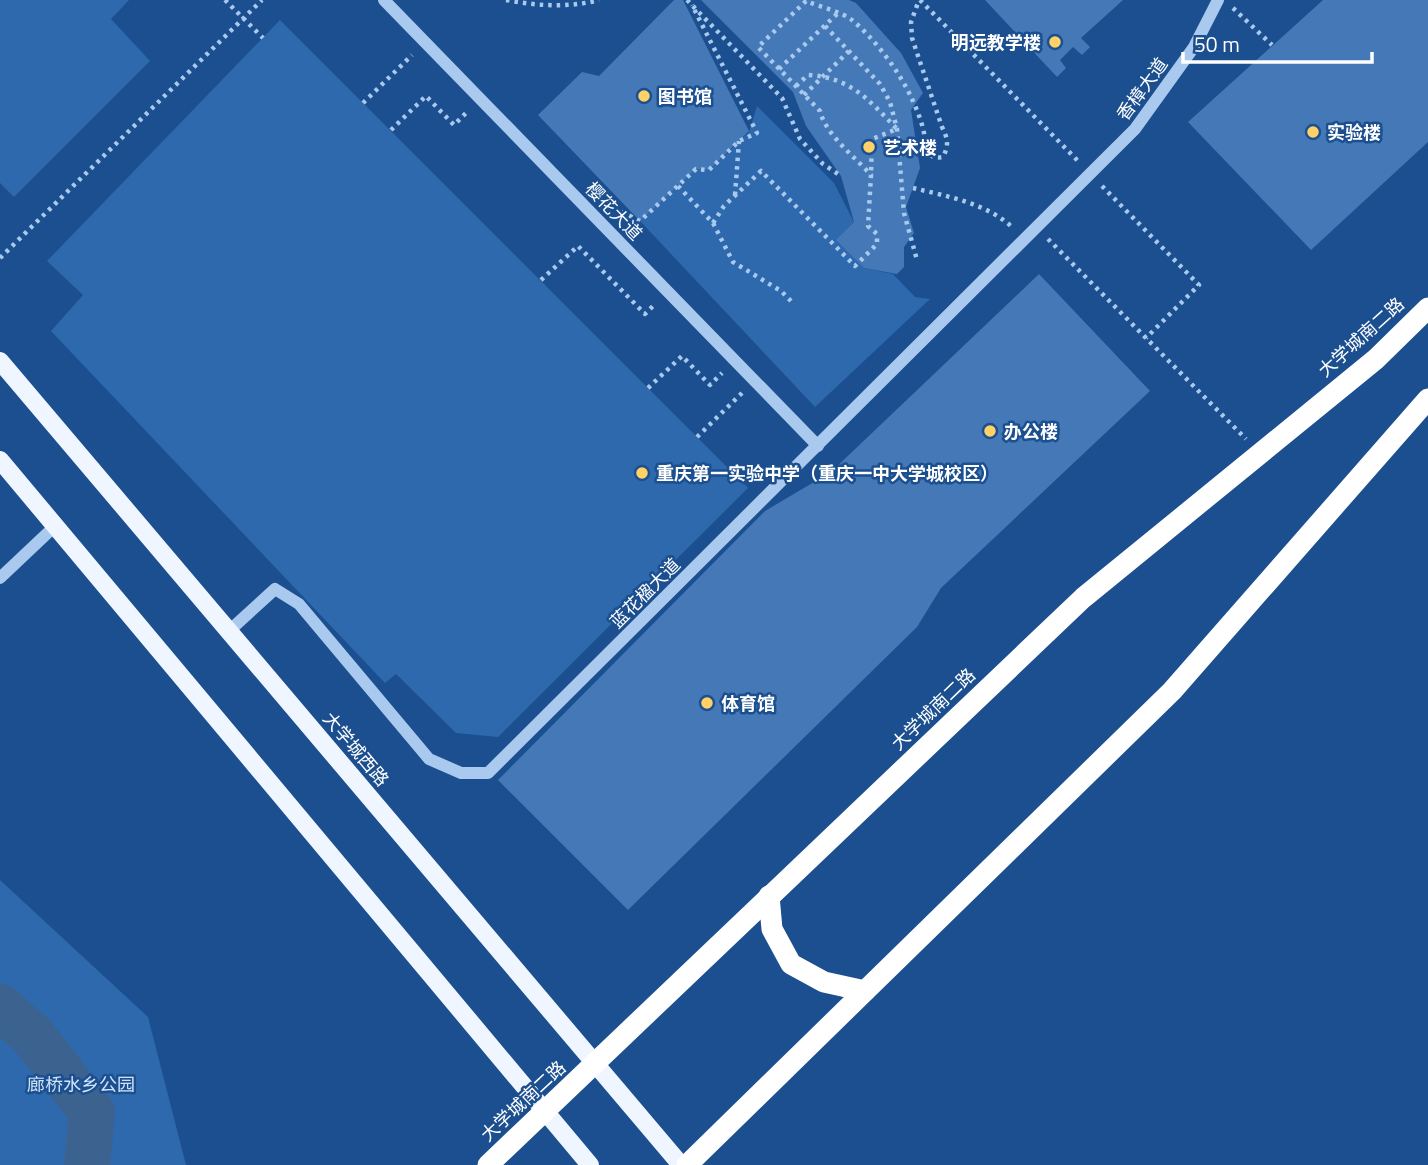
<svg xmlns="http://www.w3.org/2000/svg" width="1428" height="1165" viewBox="0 0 1428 1165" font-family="'Titillium Web','Noto Sans SC',sans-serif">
  <rect width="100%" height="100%" fill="#1b4f8f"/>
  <!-- green -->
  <g fill="#2e69ad">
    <polygon points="0,0 129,0 111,19 150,61 14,197 0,183"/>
    <polygon points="280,20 748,488 498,737 456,733 396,674 385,683 51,331 83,295 47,261"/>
    <polygon points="757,106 834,183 854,222 837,240 864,268 893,274 915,297 930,299 815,407 640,221 696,169 709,170 749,132"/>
    <polygon points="0,880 148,1017 186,1165 0,1165"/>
  </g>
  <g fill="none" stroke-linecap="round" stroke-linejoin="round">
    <!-- river -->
    <polyline stroke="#3c6290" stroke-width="46" points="0,1007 32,1035 92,1112 87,1165"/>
  </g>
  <!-- building -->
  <g fill="#4478b7">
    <polygon points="674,0 683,0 749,131 709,170 696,169 640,221 538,115 582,72 599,76"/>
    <polygon points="701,0 849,0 856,3 901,53 923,93 911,110 920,168 906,207 914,233 904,247 904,267 897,274 864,268 836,240 854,222 841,176 806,126 793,92"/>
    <polygon points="985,0 1123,0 1081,38 1090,47 1082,55 1073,47 1060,60 1066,68 1057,77"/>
    <polygon points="1323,0 1428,0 1428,142 1311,250 1188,122"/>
    <polygon points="1039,274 1150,391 941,588 917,627 628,910 498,780 765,511 831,472"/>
  </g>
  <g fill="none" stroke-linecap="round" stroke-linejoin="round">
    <!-- path -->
    <g stroke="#a9c9ee" stroke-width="4.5" stroke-dasharray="3.5 5" stroke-linecap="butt">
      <polyline points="225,0 263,38"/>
      <path d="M 506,0 C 538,6 568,8 599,0"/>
      <polyline points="687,0 782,98 800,139 823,164 841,176"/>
      <polyline points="920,0 1079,162"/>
      <polyline points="1233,8 1272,45"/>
      <polyline points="825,26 880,84 890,102 897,129 904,213 917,260"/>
      <polyline points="779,69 837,14"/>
      <path d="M 796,86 L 808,75 C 850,77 869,100 897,129 L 872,139 L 871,174"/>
      <polyline points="804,95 849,51"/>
      <polyline points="363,103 412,55"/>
      <polyline points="391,130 426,96 454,125 469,110"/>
      <polyline points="678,186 713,223 733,262 781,291 792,302"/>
      <polyline points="1102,186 1199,285 1146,338"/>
      <path d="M 913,188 C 946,196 986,203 1012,227"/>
      <polyline points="735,195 739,141"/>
      <polyline points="614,208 640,221 696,169 709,170 739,141 757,133 692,5"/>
      <path d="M 713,223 L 724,206 L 761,171 L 855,266 L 877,244 L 877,234 L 868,226 L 871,175 C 854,156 826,135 820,111 L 758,47 L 806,1 C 820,7 840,11 852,20 C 874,38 899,71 911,97 C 916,107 922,122 924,133 C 926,146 924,160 943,157 C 949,145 948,139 942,127 L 912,38 L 911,22 L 919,0"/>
      <polyline points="1048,239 1246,439"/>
      <polyline points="0,258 262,0"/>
      <polyline points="541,280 578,246 645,314 655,304"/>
      <polyline points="648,388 682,356 710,385 722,373"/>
      <polyline points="697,437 742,393"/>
    </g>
    <!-- minor -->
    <g stroke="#a9c9ee" stroke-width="12">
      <polyline points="384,0 818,446"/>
      <polyline points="0,578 55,526"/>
      <polyline points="229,631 275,589 299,604 429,759 461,773 488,773 1135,129 1194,47 1218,0"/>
    </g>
    <!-- major -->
    <g stroke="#f0f6ff" stroke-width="18">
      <polyline points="0,361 681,1165"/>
      <polyline points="0,460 590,1165"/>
    </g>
    <!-- highway -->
    <g stroke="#fff" stroke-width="21">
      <polyline points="769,896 772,929 791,964 824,982 865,991"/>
      <polyline points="488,1165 1083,598 1376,359 1428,308"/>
      <polyline points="687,1165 1172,691 1428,399"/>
    </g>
  </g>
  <!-- markers -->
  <g fill="#ffd166" stroke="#1b4f8f" stroke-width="2.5">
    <circle cx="1055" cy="42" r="7"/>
    <circle cx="644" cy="96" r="7"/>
    <circle cx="1313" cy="132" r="7"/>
    <circle cx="869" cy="147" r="7"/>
    <circle cx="990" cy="431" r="7"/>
    <circle cx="642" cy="473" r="7"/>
    <circle cx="707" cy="703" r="7"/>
  </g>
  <g text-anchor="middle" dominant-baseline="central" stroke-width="5" stroke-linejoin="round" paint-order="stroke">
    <!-- poi labels -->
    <g font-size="18" font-weight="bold" fill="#fff" stroke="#1b4f8f" text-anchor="start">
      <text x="1041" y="42" text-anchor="end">明远教学楼</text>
      <text x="658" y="96">图书馆</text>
      <text x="1327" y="132">实验楼</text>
      <text x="883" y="147">艺术楼</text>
      <text x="1004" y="431">办公楼</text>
      <text x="656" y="473">重庆第一实验中学（重庆一中大学城校区）</text>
      <text x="721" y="703">体育馆</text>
    </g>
    <!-- street labels -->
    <g font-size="18" fill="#fff" stroke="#1b4f8f">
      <text transform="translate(1142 89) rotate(-54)">香樟大道</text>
      <text transform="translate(614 211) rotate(46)">樱花大道</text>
      <text transform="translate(1361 337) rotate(-42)">大学城南二路</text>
      <text transform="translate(645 593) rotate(-45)">蓝花楹大道</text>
      <text transform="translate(933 709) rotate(-44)">大学城南二路</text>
      <text transform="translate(356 749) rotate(50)">大学城西路</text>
      <text transform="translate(523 1101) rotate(-43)">大学城南二路</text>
    </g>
    <!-- park labels -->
    <g font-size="18" fill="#cfe3fa" stroke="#1b4f8f">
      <text x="81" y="1084">廊桥水乡公园</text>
    </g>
  </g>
  <!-- scale -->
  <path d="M1183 52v10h189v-10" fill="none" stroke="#ffffff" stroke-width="3.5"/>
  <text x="1194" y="52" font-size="21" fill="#ffffff" stroke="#1b4f8f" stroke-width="5" paint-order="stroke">50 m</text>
</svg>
